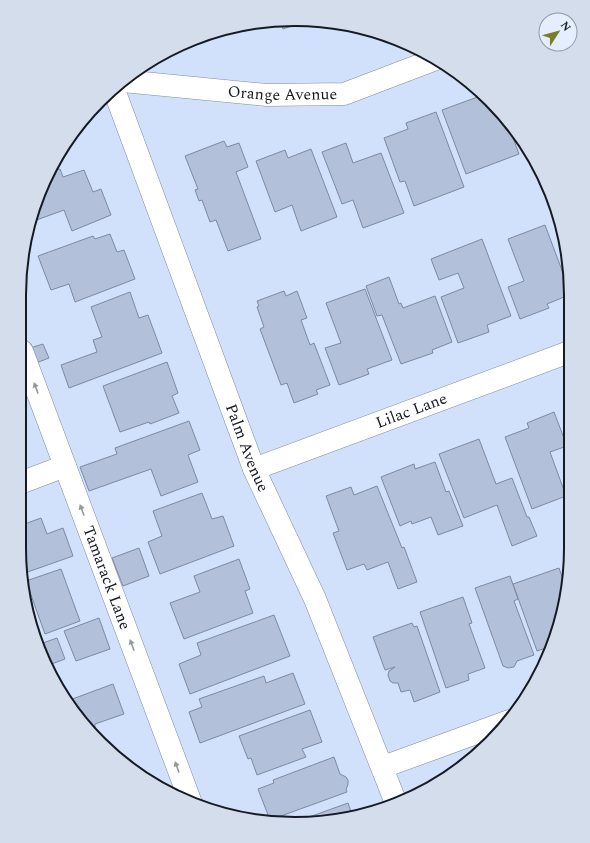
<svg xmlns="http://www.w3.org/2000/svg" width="590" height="843" viewBox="0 0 590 843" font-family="Spectral,serif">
  <rect width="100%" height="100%" fill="#d2e1fb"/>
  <!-- building -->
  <g fill="#b2c0d9" stroke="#7c89a1">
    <polygon points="309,20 283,29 280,21"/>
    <polygon points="259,21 272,21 245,31 243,25"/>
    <polygon points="483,95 505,116 519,154 466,174 442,110"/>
    <polygon points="436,112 464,187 414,206 405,181 400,182 384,138 408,129 406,123"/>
    <polygon points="224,141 227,147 239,143 248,167 236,172 261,239 228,251 216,220 210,222 202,200 199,201 195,190 198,189 185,156"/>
    <polygon points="346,143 353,163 381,153 404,213 363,228 353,200 342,204 322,152"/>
    <polygon points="311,149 337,217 301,231 292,205 275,212 256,161 285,150 288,158"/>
    <polygon points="60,169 63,177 84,170 93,192 101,189 111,215 72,231 64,210 31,222 50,172"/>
    <polygon points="545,225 569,289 569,295 547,304 549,308 520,319 508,287 524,281 508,239"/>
    <polygon points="110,234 117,252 124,250 135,279 75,302 69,284 51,290 38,256 93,236 95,239"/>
    <polygon points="482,239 511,316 487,325 489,332 458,343 441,297 464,288 458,273 439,280 431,259"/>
    <polygon points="564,244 569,259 569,269 560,246"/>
    <polygon points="389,277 399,304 401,303 403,308 435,296 452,342 432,350 433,353 401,364 382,315 377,316 366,286"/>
    <polygon points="365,289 392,360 367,369 369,374 339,385 325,348 341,343 326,303"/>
    <polygon points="284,291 286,296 297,291 307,318 301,320 310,345 314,343 330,385 316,390 318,394 294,403 287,383 281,385 260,329 264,327 257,307 259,306 257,301"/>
    <polygon points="130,292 139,318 148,315 162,353 69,388 61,365 97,352 93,340 102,337 91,307"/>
    <polygon points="43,344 49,358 36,363 30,348"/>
    <polygon points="167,362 178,393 172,396 179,413 150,424 149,422 120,432 103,386"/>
    <polygon points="554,412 567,446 550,452 566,496 532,509 505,437 529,428 527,423"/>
    <polygon points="189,421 200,450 188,455 198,482 161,496 151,469 89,491 80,467 117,454 115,448"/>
    <polygon points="479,439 496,484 512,478 527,517 529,517 537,536 512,546 497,505 464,518 439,454"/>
    <polygon points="435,462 446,492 449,491 463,526 438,535 431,517 412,524 411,521 400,526 381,477 414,464 415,469"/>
    <polygon points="377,486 402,548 404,547 417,582 398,589 388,562 367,570 364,564 347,570 333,533 339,531 326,496 351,487 354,495"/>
    <polygon points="202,493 212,519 223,516 234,546 160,574 148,542 162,536 153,511"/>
    <polygon points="41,518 47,534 63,528 73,556 22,574 19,548 19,526"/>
    <polygon points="139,548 149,576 123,586 112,558"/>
    <polygon points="239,559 250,589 245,591 253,613 184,639 170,603 200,592 194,576"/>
    <polygon points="559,568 567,590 562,619 552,646 537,651 513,584"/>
    <polygon points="61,569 80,621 45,634 26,581"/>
    <polygon points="510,576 518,599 514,601 534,655 517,661 514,667 508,668 503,666 475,588"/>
    <polygon points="463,597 472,623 469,624 485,668 468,674 469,680 446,688 420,612"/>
    <polygon points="274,615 290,656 190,694 179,664 201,655 197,643"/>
    <polygon points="99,618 110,649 76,661 64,631"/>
    <polygon points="412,623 414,627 417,626 440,692 414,702 410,690 401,692 398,683 393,683 390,681 388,675 389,671 395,667 385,670 373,637"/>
    <polygon points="57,638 65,659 49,665 40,644"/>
    <polygon points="293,673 305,704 200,743 189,712 202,707 199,699 264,676 266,683"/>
    <polygon points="113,684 124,714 95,724 95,727 93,733 67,701"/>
    <polygon points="310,710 322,742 302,749 306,757 257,775 251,758 248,759 239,736"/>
    <polygon points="334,757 340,774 346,777 348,780 348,784 346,790 347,792 270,820 258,789 274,783 273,780"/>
    <polygon points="348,803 353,817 349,819 301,820"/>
  </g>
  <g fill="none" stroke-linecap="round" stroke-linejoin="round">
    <defs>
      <g id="minor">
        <path id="s1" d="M 123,81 L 267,95 L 344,94 L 436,59"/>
        <path id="s2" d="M 113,87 L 254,469 L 315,599 L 396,803"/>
        <path id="s3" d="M 22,351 L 191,803"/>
        <path id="s4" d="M 254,469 L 569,352"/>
        <polyline points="20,483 65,466"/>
        <polyline points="383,767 509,721"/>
      </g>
    </defs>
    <!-- minor casing -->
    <use href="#minor" stroke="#7e8ca3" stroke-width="23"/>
    <!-- minor -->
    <use href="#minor" stroke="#fff" stroke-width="22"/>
  </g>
  <!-- one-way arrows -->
  <defs><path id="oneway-solid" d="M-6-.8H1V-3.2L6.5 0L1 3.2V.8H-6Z"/></defs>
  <g fill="#96989c">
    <use href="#oneway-solid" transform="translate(36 388) rotate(-110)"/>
    <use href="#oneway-solid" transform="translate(82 510) rotate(-110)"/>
    <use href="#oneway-solid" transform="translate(132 645) rotate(-110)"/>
    <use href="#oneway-solid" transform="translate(177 767) rotate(-110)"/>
  </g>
  <g text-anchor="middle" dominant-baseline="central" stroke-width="4" stroke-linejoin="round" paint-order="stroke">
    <!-- street labels -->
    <g font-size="16" fill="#151a23" stroke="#e5eefe">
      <text stroke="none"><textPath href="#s1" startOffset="160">Orange Avenue</textPath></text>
      <text stroke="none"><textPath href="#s4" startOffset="168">Lilac Lane</textPath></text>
      <text stroke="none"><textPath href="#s2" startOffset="385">Palm Avenue</textPath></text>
      <text stroke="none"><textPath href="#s3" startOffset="242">Tamarack Lane</textPath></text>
    </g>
  </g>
  <!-- crop -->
  <path d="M0 0H590V843H0ZM295 26H295A269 269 0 0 1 564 295V548A269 269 0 0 1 295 817H295A269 269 0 0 1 26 548V295A269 269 0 0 1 295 26Z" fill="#d4ddec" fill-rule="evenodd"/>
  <path fill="none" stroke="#151a23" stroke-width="2" d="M295 26H295A269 269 0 0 1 564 295V548A269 269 0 0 1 295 817H295A269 269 0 0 1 26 548V295A269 269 0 0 1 295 26Z"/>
  <!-- north arrow -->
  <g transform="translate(558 32) rotate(54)"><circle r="19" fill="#e5eefe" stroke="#9299a6"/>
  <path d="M0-3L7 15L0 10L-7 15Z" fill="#7b7e28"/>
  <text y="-6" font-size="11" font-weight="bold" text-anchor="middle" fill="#151a23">N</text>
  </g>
</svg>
